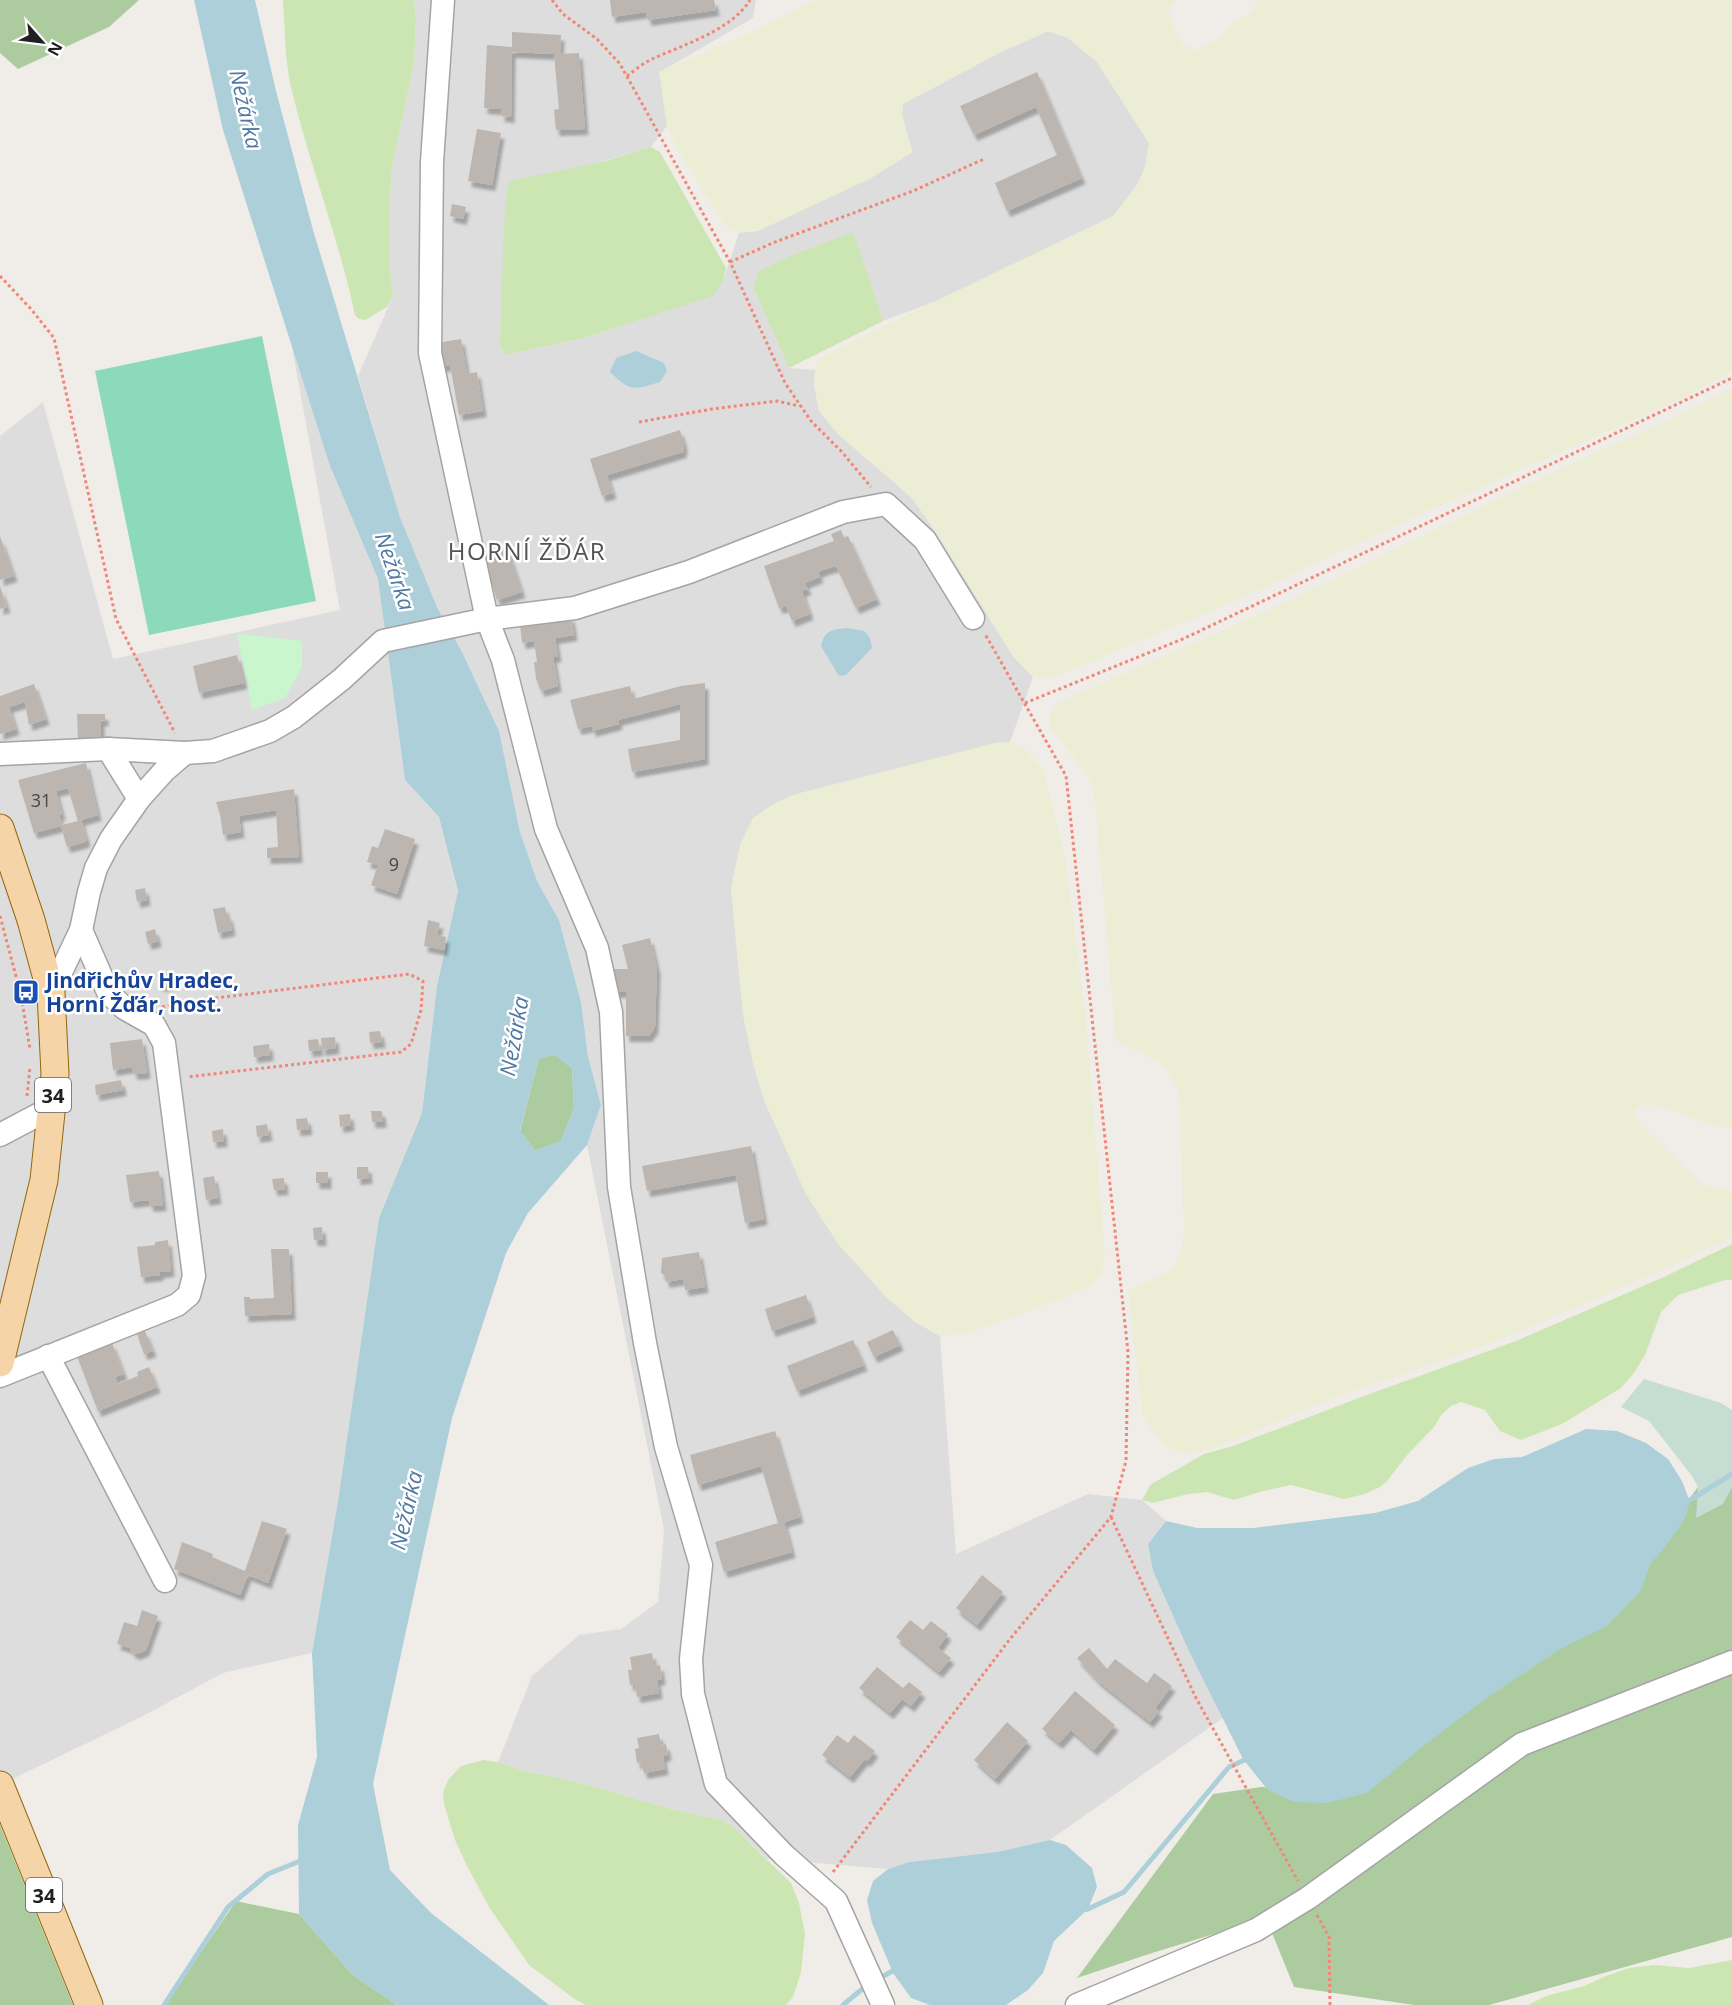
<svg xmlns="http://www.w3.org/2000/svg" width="1732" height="2005" viewBox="0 0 1732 2005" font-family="'Open Sans',sans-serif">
  <defs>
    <filter id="shadow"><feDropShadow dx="3.5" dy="6" stdDeviation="1.5" flood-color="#0004"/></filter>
  </defs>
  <rect width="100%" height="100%" fill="#f0ede8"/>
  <!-- residential -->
  <g fill="#dedddd">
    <polygon points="414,0 756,0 753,18 660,72 667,126 651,147 507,190 500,344 505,355 584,338 712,296 723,281 739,233 758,231 871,178 912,152 902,114 903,104 997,54 1048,31 1068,38 1097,62 1149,143 1145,167 1137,185 1114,216 944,298 883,321 853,233 753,287 789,368 815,370 814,384 819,411 839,435 912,498 936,532 1013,656 1033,677 1010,742 995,743 731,888 743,1014 753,1063 764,1100 806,1194 839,1245 915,1322 940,1336 956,1554 1088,1494 1142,1500 1166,1521 1148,1544 1153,1571 1187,1647 1223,1718 1050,1840 997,1852 909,1862 888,1869 767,1859 731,1825 722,1820 670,1809 610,1791 560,1778 527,1772 498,1762 532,1676 579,1635 621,1629 658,1602 664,1530 587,1145 601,1105 588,1055 581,1002 559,920 537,881 520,832 499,731 462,652 437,607 400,517 358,376 393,296 389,263 389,209 392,167 414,63 416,20"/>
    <polygon points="290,336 330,466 378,579 405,780 439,817 458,891 437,986 422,1113 379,1218 338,1501 312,1653 223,1673 143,1716 0,1785 0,436 43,402 113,659 340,610"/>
  </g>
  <!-- farmland -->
  <g fill="#ebedd5">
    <polygon points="815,0 1176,0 1168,9 1176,32 1182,43 1195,51 1218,40 1232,23 1252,12 1258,0 1732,0 1732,371 1687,396 1414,517 1241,598 1074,669 1049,678 1033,677 1013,656 936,532 912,498 839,435 819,411 814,384 815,370 818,359 861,337 1113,216 1137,185 1145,167 1149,143 1097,62 1068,38 1048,31 997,54 903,104 902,114 907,136 913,152 871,178 758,231 739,233 725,226 678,150 667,126 659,72 747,34"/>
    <polygon points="1732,388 1732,1130 1703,1122 1667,1108 1647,1104 1638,1107 1634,1112 1641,1125 1702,1185 1732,1191 1732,1237 1658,1272 1502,1339 1327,1400 1215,1448 1190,1453 1178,1452 1162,1443 1143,1417 1128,1291 1171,1270 1181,1252 1184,1232 1179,1092 1170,1075 1158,1061 1116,1041 1094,790 1084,770 1051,729 1049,716 1054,706 1066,699 1278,606 1549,474 1666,421"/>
    <polygon points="1010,742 1027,751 1043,769 1064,850 1085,1010 1105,1254 1102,1275 1093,1284 1066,1297 971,1332 940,1336 915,1322 887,1298 839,1245 806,1194 764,1100 753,1063 743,1014 731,888 740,845 753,818 775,803 796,794 995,743"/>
  </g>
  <!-- grass -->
  <g fill="#cbe6b2">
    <path d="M 283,0 L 414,0 L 416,20 L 414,63 L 392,167 L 389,209 L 389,263 L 393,296 L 387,307 L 365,320 L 359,319 L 355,315 C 339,239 310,166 292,91 C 285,65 285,27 283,0 Z"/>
    <polygon points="651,147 660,152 726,268 723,281 713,296 584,338 505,355 500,344 504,224 507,190 510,181 606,161"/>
    <polygon points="853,232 883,321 789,368 753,287 759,271 788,257"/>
    <polygon points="1732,1244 1732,1280 1725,1280 1678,1295 1661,1312 1645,1355 1634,1373 1621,1388 1562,1424 1521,1440 1500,1431 1485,1410 1461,1402 1451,1406 1441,1415 1435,1426 1408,1454 1387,1481 1380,1487 1365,1494 1344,1499 1291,1485 1263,1491 1234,1500 1207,1492 1188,1494 1153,1503 1142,1500 1150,1485 1204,1454 1233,1446 1364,1396 1516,1341 1664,1277"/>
    <polygon points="484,1760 498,1762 527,1772 560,1778 610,1791 670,1809 722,1820 731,1825 791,1883 799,1903 805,1934 801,1972 793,1997 786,2005 586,2005 576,2000 529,1965 489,1907 466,1864 455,1840 444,1804 443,1793 448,1780 461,1766"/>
    <polygon points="1732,1960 1732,2005 1528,2005 1546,1996 1584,1986 1606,1976 1629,1968 1654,1965 1689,1968"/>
  </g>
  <!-- forest -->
  <g fill="#accca0">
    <polygon points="0,0 139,0 109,27 18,69 0,53"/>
    <polygon points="555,1055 572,1068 574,1108 561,1141 535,1151 520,1131 539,1058"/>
    <polygon points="1732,1455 1732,1937 1489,2005 1414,2005 1294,1987 1266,1918 1149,1954 1077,1978 1213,1794 1261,1787 1342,1790 1608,1607 1707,1475"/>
    <polygon points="0,1825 73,2005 0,2005"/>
    <polygon points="236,1901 299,1914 353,1975 397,2005 165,2005"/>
  </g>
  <!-- wetland -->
  <polygon fill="#c6ddd3" points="1644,1379 1721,1403 1732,1410 1732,1487 1723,1504 1696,1518 1698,1487 1692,1476 1649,1421 1621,1407"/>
  <!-- park -->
  <polygon fill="#c9f6cd" points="237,634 302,641 302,667 285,698 252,710"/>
  <!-- pitch -->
  <polygon fill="#8cd9bc" points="262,336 316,601 149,635 95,371"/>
  <!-- water -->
  <g fill="#accfda" fill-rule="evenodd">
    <path d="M 194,0 L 255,0 L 276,91 L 313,230 L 400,517 L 437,607 L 462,652 L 499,731 L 520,832 L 537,881 L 559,920 L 581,1002 L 588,1056 L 601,1105 L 587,1145 L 528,1213 L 506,1253 L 452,1418 L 373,1784 L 390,1870 L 431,1913 L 549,2005 L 397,2005 L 353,1975 L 299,1914 L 298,1825 L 317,1757 L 312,1653 L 338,1501 L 379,1218 L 422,1113 L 437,986 L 458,891 L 439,817 L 405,780 L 378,579 L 330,466 L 223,130 ZM 555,1055 L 572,1068 L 574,1108 L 561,1141 L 535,1151 L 520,1130 L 539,1059 Z"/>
    <path d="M 636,351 L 664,363 L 667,371 L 660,382 C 633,390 631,392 610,372 L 616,358 Z"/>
    <path d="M 848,628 L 864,631 L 870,638 L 872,648 L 846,675 L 839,676 L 821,646 C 824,630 834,629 848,628 Z"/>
    <polygon points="1586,1429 1617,1431 1646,1443 1668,1459 1682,1481 1690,1502 1684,1520 1665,1547 1651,1563 1640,1592 1607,1626 1560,1649 1481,1702 1416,1752 1367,1793 1327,1803 1294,1802 1267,1789 1243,1759 1187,1647 1153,1571 1148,1544 1166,1521 1197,1528 1253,1528 1375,1513 1418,1501 1468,1468 1494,1459 1522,1457"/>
    <polygon points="1050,1840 1066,1845 1092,1868 1097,1887 1088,1909 1054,1941 1043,1973 1028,1990 1006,2005 930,2005 911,1998 893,1973 872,1923 867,1900 873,1881 888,1869 909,1862 997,1852"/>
  </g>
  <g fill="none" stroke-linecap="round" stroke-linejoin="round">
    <!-- stream -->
    <g stroke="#accfda" stroke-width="5">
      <polyline points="1685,1503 1732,1474"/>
      <polyline points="1082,1910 1088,1909 1124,1892 1229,1767 1249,1758"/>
      <polyline points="878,1979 898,1968"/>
      <polyline points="164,2005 228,1907 268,1874 305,1859"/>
      <polyline points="843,2005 867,1985"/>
    </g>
  </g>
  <!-- building -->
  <g fill="#bdb6b0" fill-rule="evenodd" filter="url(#shadow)">
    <polygon points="610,0 714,0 716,10 648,20 646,12 612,17"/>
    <polygon points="512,32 561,35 560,54 579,53 585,129 556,130 554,110 559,109 554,54 512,52 511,117 501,116 502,109 484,108 487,45 512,47"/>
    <polygon points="1037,72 1082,178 1007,211 995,183 1057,155 1036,107 974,135 960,106"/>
    <polygon points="477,129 501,133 492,185 468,181"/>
    <polygon points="452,204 466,207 463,219 450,216"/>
    <polygon points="461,339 467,374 477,372 483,411 459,415 450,365 440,367 436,343"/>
    <polygon points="680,430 684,444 683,452 607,475 613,493 602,496 590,459"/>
    <polygon points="841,530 844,538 848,536 877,599 856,608 836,566 826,569 818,572 820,577 805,583 808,589 802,591 810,614 792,621 786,606 779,608 764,566 834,541 831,534"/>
    <polygon points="0,536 14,576 0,580"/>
    <polygon points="507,548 522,592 497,600 483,556"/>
    <polygon points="0,586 7,607 0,609"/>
    <polygon points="571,616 574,635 555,638 558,656 553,657 558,686 541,691 536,679 534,662 537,662 534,641 522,643 520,624"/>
    <polygon points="237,655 244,683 199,693 193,666"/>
    <polygon points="705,683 705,759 632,772 628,749 680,740 680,704 618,720 619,724 592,731 592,726 578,729 570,700 630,686 633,699 681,686"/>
    <polygon points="34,684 46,719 29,725 25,702 9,707 16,729 0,734 0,696"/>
    <polygon points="77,714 105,714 105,721 101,720 101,740 78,740"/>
    <path d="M 86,763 L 98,815 L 81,820 L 87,840 L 85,842 L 67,847 L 61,826 L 34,833 L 18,780 ZM 68,788 L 78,821 L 62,825 L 59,815 L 62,814 L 56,791 Z"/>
    <polygon points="294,789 299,857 267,858 267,848 278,847 276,810 239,816 241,832 223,835 220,814 216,802"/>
    <polygon points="385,829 415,839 397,894 371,885 378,865 367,862 372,846 378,848"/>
    <polygon points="145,888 147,900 137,902 135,890"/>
    <polygon points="225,907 227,916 229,915 232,930 218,933 213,909"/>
    <polygon points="428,920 440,923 437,935 446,937 444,950 424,946"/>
    <polygon points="155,929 158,941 148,944 145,932"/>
    <polygon points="650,938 657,969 655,1027 649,1036 626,1036 626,992 613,992 613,969 628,969 622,945"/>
    <polygon points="167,972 170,984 160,986 157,975"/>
    <polygon points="380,1031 382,1042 370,1043 369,1032"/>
    <polygon points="335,1037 336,1048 322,1050 321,1038"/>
    <polygon points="142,1039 147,1073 134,1074 132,1067 113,1070 110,1043"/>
    <polygon points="318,1039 320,1050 309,1051 308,1040"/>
    <polygon points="269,1044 270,1055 254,1057 253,1046"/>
    <polygon points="121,1080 123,1090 96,1095 95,1085"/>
    <polygon points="371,1111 382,1111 383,1122 372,1122"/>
    <polygon points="350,1114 351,1125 340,1127 339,1115"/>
    <polygon points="307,1118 309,1129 297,1130 296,1119"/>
    <polygon points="267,1124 269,1135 257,1137 256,1126"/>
    <polygon points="223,1129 224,1141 213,1142 212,1131"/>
    <polygon points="751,1146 764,1219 745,1223 736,1175 647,1191 642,1166"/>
    <polygon points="357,1167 368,1167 369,1178 357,1179"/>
    <polygon points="159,1171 163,1205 150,1206 149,1200 130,1202 126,1175"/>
    <rect x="316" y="1172" width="12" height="11"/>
    <polygon points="214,1176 218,1198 206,1200 203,1178"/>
    <polygon points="284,1178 285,1189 274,1190 272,1179"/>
    <polygon points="322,1227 323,1240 314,1240 313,1228"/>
    <polygon points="168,1240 171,1271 160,1272 160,1275 141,1277 137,1247 155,1245 155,1242"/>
    <polygon points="271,1249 289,1249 292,1314 245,1316 244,1297 250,1297 250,1299 274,1298"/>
    <polygon points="699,1252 705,1287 685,1290 683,1279 666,1282 665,1276 661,1273 662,1258"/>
    <polygon points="806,1295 813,1317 772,1331 765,1309"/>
    <polygon points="893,1330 900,1345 874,1357 867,1342"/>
    <polygon points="145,1331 153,1351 144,1354 137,1334"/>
    <polygon points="853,1340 864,1365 797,1391 787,1366"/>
    <polygon points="112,1343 124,1374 115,1377 118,1384 138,1376 137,1372 149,1367 157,1387 98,1411 77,1356"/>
    <polygon points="775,1431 800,1517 784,1522 792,1552 724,1572 715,1542 778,1523 761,1466 698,1485 690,1455"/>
    <polygon points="262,1521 287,1529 268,1583 248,1575 240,1595 174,1569 182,1542 213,1554 212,1557 245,1571"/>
    <polygon points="982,1575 1003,1592 977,1625 956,1608"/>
    <polygon points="142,1610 158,1616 146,1650 137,1654 132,1652 130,1648 117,1644 124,1622 137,1626"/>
    <polygon points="910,1620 923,1630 931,1621 948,1634 938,1648 951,1658 939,1672 896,1637"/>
    <polygon points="1089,1648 1107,1669 1115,1659 1147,1683 1154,1673 1172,1686 1155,1708 1159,1711 1150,1722 1098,1681 1077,1658"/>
    <polygon points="652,1653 654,1666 660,1665 662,1679 657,1680 659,1693 637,1697 635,1684 630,1685 628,1670 632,1670 630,1657"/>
    <polygon points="877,1667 903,1688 909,1682 922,1692 911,1706 902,1699 890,1713 859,1688"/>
    <polygon points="1075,1691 1115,1725 1094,1750 1071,1730 1059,1743 1042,1729"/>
    <polygon points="1007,1722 1028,1741 995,1779 974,1760"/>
    <polygon points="659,1734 661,1745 666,1744 668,1755 663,1756 665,1769 644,1773 641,1762 637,1763 635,1749 639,1748 637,1738"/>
    <polygon points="837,1735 848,1743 854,1735 875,1751 867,1761 865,1759 850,1777 822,1755"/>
  </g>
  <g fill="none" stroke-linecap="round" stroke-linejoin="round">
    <defs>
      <g id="minor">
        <polyline points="443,0 432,162 430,353 487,619 503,660 546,829 597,948 611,1012 619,1187 645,1343 666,1447 701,1565 691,1659 693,1694 716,1784 784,1855 836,1901 883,2005"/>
        <polyline points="108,749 139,799"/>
        <polyline points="0,754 108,749 185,753"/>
        <polyline points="51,993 81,930 89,892 96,868 111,839 139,799 165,770 185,753 213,751 270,731 294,717 342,679 383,641 487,619 575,608 689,572 843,512 886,504 925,540 973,618"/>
        <polyline points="0,1135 51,1108"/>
        <polyline points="48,1356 165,1581"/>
        <polyline points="0,1376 177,1305 189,1295 194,1276 164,1043 154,1025 124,1008 108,992 81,930"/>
        <polyline points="1077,2005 1256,1930 1308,1898 1522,1744 1732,1662"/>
      </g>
      <g id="major">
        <polyline points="0,828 31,920 51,993 55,1074 44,1180 0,1363"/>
        <polyline points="0,1785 89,2005"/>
      </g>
    </defs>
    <!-- minor casing -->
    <use href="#minor" stroke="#a4a4a4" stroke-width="25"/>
    <!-- major casing -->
    <use href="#major" stroke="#91670b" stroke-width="29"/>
    <!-- path -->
    <g stroke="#f08779" stroke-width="3" stroke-dasharray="3 3" stroke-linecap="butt">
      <polyline points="552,0 563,14 597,39 620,64 730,262 785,383 811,421 842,452 871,487"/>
      <path d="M 627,76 C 634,71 642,64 650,60 C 682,45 731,31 750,0"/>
      <polyline points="730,262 775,242 913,191 984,159"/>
      <polyline points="0,276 31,309 54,338 116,619 175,733"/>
      <polyline points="639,422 712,409 777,401 799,406"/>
      <polyline points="1025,703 1185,638 1732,378"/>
      <polyline points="0,916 21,995 30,1049"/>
      <polyline points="162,1007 184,1002 409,974 423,981 421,1010 411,1044 401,1052 187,1077"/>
      <polyline points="27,1096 30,1067"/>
      <polyline points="1111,1517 1196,1698 1298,1881"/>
      <polyline points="833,1872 1010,1639 1111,1517 1126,1461 1128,1352 1066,776 985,634"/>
      <polyline points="1317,1915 1329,1937 1330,2005"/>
    </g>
    <!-- minor -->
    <use href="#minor" stroke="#fff" stroke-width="22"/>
    <!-- major -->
    <use href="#major" stroke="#f5d5a7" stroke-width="27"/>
  </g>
  <!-- icons -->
  <defs>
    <symbol id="bus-square" viewBox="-11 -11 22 22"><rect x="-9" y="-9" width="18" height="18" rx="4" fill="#1a4fb4" stroke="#fff"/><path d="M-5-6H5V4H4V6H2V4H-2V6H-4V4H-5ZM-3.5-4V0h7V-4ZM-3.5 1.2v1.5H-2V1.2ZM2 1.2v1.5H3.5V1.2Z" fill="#fff"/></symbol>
  </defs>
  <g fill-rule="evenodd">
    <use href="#bus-square" x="11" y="977" width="30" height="30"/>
  </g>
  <g text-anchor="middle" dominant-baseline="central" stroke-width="5" stroke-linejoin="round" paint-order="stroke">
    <!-- number labels -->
    <g font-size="18" fill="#474644">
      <text x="41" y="800">31</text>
      <text x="394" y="864">9</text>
    </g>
    <!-- shield labels -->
    <g fill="#fff" stroke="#636363" stroke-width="1.5">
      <rect x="35" y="1078" width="36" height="34" rx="4.5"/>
      <rect x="26" y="1878" width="36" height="34" rx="4.5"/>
    </g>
    <g font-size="20" font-weight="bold" fill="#202020">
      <text x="53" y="1095">34</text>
      <text x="44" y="1895">34</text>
    </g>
    <!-- transit labels -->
    <g font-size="21" font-weight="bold" fill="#164399" stroke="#fff" text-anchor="start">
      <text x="46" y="980">Jindřichův Hradec,<tspan x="46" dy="24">Horní Žďár, host.</tspan></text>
    </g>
    <!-- water labels -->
    <g font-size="22" font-style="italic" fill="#5078a2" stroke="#fff">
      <text transform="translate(247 109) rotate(77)">Nežárka</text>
      <text transform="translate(396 571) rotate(71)">Nežárka</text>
      <text transform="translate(513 1036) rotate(-80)">Nežárka</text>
      <text transform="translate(405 1510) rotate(-77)">Nežárka</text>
    </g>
    <!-- quarter labels -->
    <g font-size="24" letter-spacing="1.5" fill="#535353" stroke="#fff">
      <text x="527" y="550">HORNÍ ŽĎÁR</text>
    </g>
  </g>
  <!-- north arrow -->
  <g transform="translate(42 42) rotate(118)" stroke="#ffffff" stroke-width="4.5" paint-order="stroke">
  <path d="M0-4.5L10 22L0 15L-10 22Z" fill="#202020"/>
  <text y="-9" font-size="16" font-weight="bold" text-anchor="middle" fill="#202020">N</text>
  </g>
</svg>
